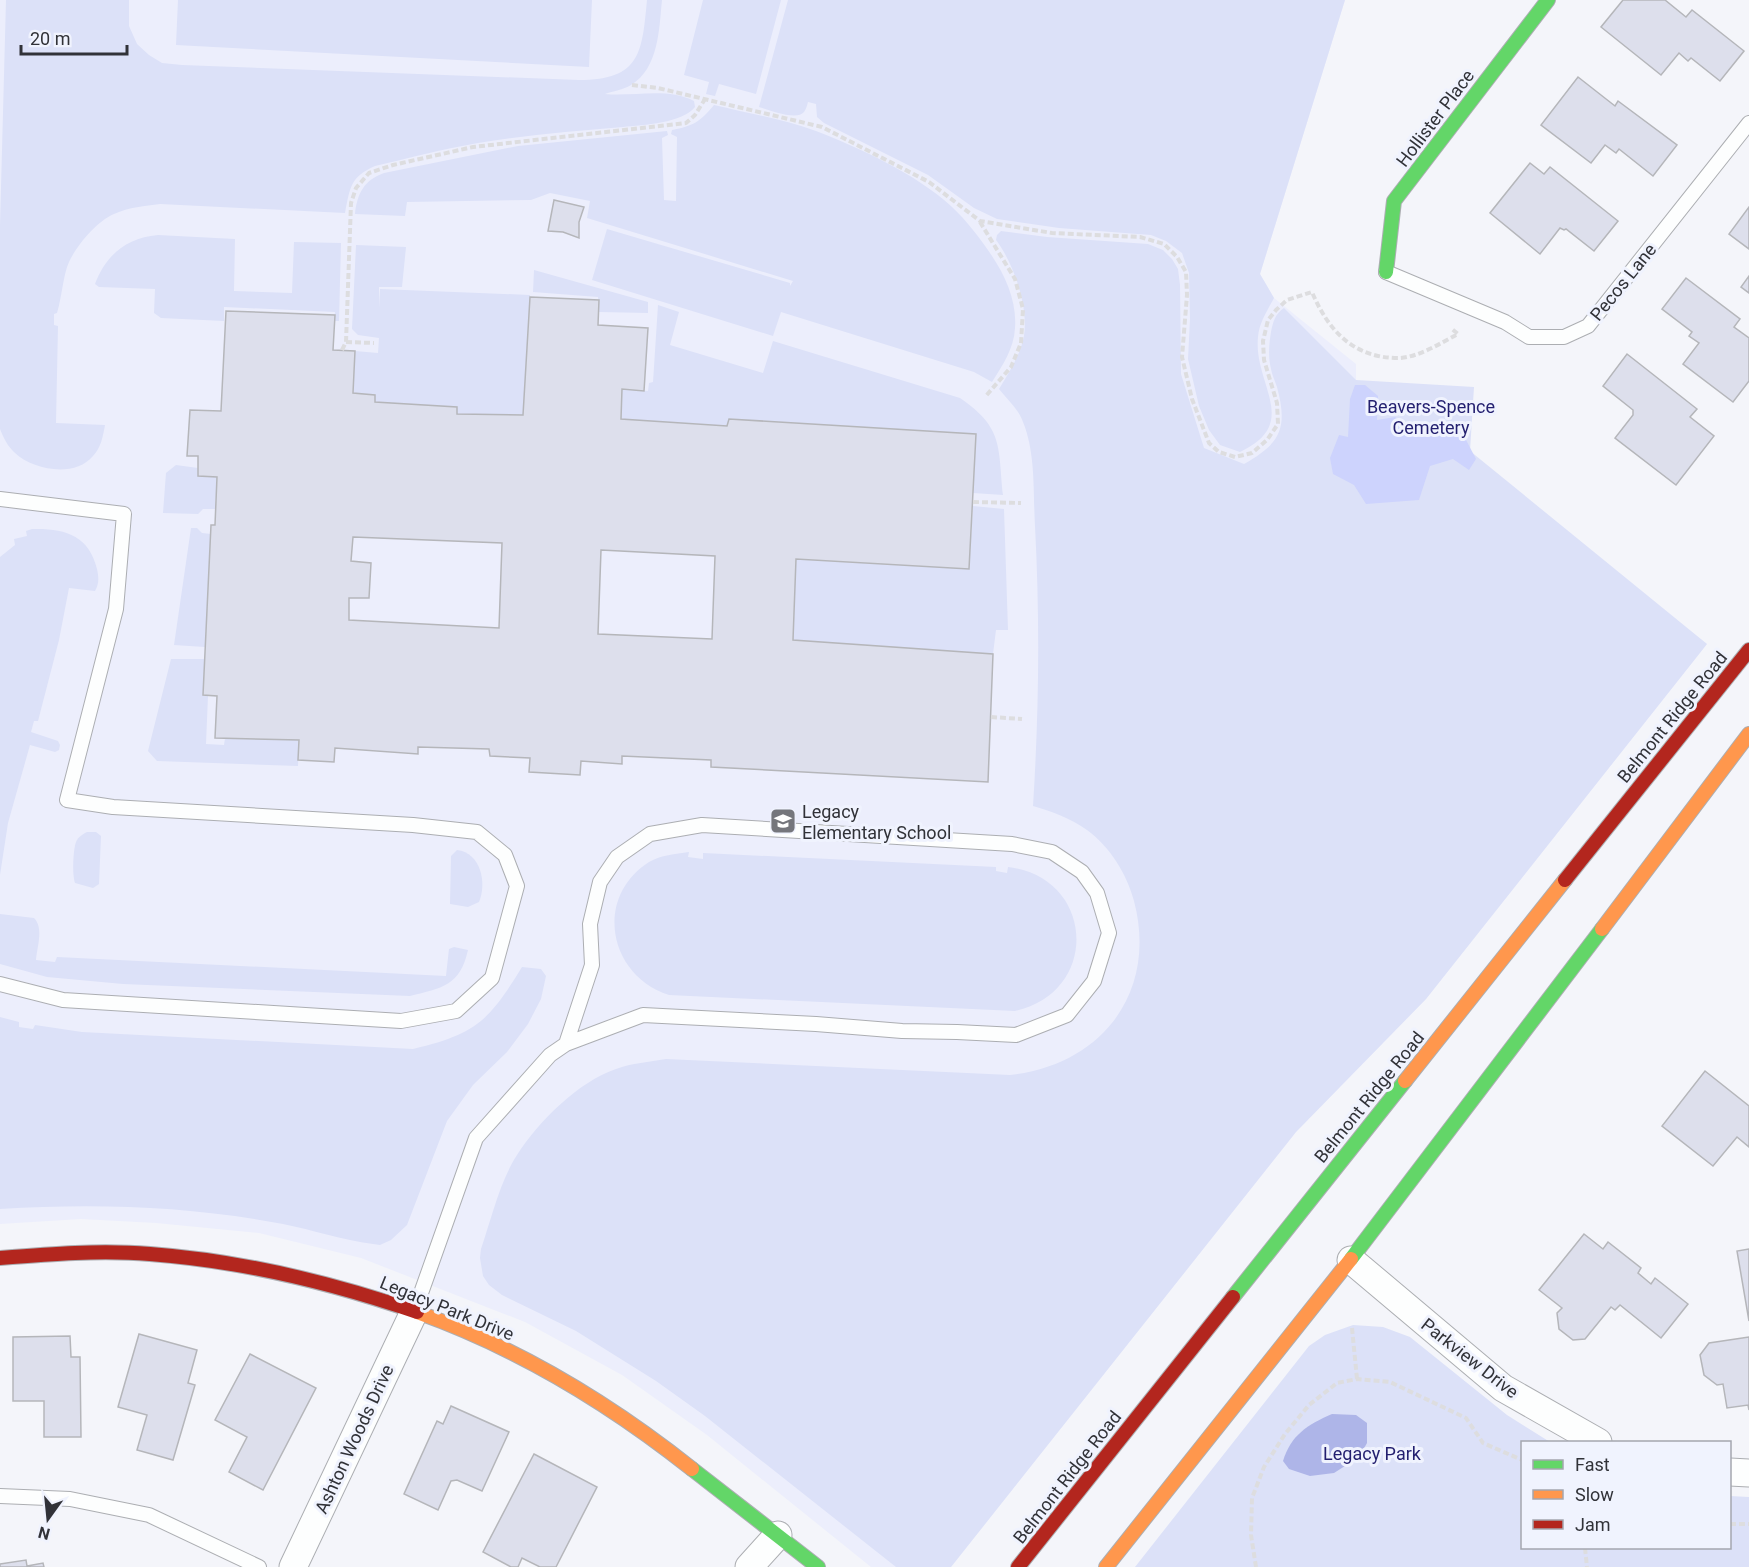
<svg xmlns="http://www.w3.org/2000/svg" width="1749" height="1567" viewBox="0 0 1749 1567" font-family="Roboto,sans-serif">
  <rect width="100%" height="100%" fill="#f4f5fa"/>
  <!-- built -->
  <polygon fill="#eceefc" points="0,0 1345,0 1260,274 1274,298 1356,364 1356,380 1707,644 1426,999 1296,1132 951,1567 871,1567 707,1435 622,1375 525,1322 361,1258 259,1233 156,1223 81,1219 0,1224"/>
  <!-- green -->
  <g fill="#dce1f8">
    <path d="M 6,0 L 129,0 L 129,26 L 137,44 L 149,55 L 162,63 L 182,65 L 579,80 C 641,80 642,52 647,0 L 662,0 C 659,29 659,68 631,85 C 623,90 613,91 605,94 C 633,97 667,87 694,101 L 695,107 C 683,123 643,125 623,127 C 574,131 526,135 478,143 C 443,149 409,158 375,166 C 350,177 350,188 345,213 L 160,204 C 145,206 129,207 114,214 C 97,221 77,245 69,262 C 63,275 62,297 57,313 L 54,314 L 54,325 L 58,326 L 56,423 L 105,425 C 103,436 101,448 93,456 C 75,478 33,470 15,453 C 8,447 3,437 0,429 L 0,225 Z"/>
    <polygon points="178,0 592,0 589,67 176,45"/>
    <polygon points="703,0 781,0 756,94 719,84 715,96 706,94 709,82 684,75"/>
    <path d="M 788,0 L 1345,0 L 1260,274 L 1274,298 C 1267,311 1259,323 1258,337 C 1253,384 1302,423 1240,452 L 1220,445 L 1209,430 L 1199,406 L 1188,359 L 1190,319 L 1189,273 L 1182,253 L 1166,241 L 1151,235 L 1059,228 L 997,219 L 974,208 L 928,175 L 824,123 L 817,117 L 816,104 L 808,102 C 807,106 806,109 804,112 C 797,121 769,110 759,107 Z"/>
    <path d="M 714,105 C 747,113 783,119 816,131 C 860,148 916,174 951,206 C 967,221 980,238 992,256 C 1006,277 1017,302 1015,328 C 1014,349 1002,366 992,382 L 974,372 L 781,312 L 773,336 L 592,280 L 607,229 L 790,283 L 790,286 L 793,281 L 587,218 L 590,201 L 550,193 L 531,200 L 407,202 L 405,216 L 355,214 C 357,194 364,180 384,173 L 518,146 L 667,131 L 668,135 L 662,138 L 664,200 L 676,201 L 677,137 L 671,134 L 672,130 C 693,126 700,122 714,105 Z"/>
    <path d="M 1001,231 L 1047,237 L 1148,244 L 1163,250 L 1172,259 L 1178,269 L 1180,285 L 1181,374 L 1204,448 L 1244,464 C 1281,443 1288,428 1277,387 C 1275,381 1272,375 1271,369 C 1268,357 1269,344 1271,332 C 1273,322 1275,314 1284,308 L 1356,380 L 1474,387 L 1470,451 L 1707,644 L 1426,999 L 1296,1132 L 951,1567 L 896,1567 L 705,1416 L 656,1381 L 576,1331 L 502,1295 L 489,1285 L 483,1276 L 480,1258 L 481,1249 C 491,1220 500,1181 517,1155 C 539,1121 578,1082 616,1069 C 632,1063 649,1062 666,1059 L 1010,1075 C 1102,1065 1158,992 1134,901 C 1127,874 1110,847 1087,830 C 1070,818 1053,812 1033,806 C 1039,712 1040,620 1035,526 C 1033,492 1036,454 1023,422 C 1019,410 1007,399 999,389 C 1007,376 1016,362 1021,347 C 1033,317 1015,265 996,240 L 997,235 Z"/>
    <path d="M 158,235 L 235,239 L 234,291 L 292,293 L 294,242 L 341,243 L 339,321 L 334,321 L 335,312 L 224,307 L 224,321 L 161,318 L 154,313 L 155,289 L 99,287 L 95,284 C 106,255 126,238 158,235 Z"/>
    <polygon points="356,245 406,247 402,287 379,287 379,308 380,289 530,295 523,415 457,414 457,408 375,402 374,395 353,393 355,351 378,353 379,338 358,335 352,329"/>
    <polygon points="534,270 648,302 648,313 599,312 598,297 533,292"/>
    <path d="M 658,305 L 679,312 L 670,345 L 763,373 L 773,341 L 960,398 C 1004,428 998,447 1003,495 L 973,493 L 976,434 L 729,419 L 727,426 L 621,419 L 622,389 L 648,391 L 649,383 L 653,382 Z"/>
    <polygon points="176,465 198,468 198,476 217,477 215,509 203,509 198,514 163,513 166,473"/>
    <polygon points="973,506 1004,509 1008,630 996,630 993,654 793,640 796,559 969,569"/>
    <polygon points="191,528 197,528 202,533 211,534 205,647 174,645"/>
    <path d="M 32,529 C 64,528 89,535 97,569 C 99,578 99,584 95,591 L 69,588 L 59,640 L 38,721 L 34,721 L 31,732 L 58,741 L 60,745 L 59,750 L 55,752 L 30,745 L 8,823 L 0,875 L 0,901 L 0,557 L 15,545 L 14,539 L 27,536 L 26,531 Z"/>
    <polygon points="171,659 205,659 203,695 208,696 206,744 224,745 225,738 299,740 298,766 157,761 148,751"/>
    <path d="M 87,832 L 96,832 L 101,836 L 99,884 L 93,888 L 75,883 C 72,875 73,850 76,842 C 78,837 83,834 87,832 Z"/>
    <path d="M 457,850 C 481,853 487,883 479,902 L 468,907 L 450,904 L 451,856 Z"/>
    <path d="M 689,852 L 688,857 L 703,859 L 703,853 L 996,867 L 996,871 L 1007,873 L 1008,867 C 1095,877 1101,992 1015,1011 L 669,995 C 609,976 593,898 649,862 C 661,855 675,854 689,852 Z"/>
    <path d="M 0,914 L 34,918 C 44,928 37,947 36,960 L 55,962 L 57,957 L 446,976 L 449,949 L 454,947 L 468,950 C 460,986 442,988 410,996 L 123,984 L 47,977 L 0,964 Z"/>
    <path d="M 522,967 L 541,969 L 546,976 L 541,999 L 528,1024 L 507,1052 L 473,1085 L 447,1121 L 407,1225 L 391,1240 L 380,1245 L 373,1244 C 342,1240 313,1230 283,1224 C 190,1206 95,1203 0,1209 L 0,1017 L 19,1022 L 19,1027 L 33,1029 L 35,1025 L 82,1032 L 413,1049 C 476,1034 489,1021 522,967 Z"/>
    <polygon points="1353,1325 1383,1327 1410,1337 1507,1415 1550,1442 1522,1442 1522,1548 1730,1548 1730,1496 1749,1497 1749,1567 1135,1567 1309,1346 1325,1335"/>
  </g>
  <!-- forest -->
  <polygon fill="#cdd3fd" points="1355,385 1365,385 1378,396 1377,420 1395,417 1407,426 1433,429 1438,422 1465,431 1465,438 1476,459 1469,470 1453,459 1430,466 1419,500 1366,504 1354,485 1333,474 1330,458 1339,435 1348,437 1350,399"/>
  <!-- water -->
  <path fill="#aeb5e8" d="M 1332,1414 L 1356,1415 L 1367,1423 L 1367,1443 L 1359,1457 L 1334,1473 L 1310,1476 L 1289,1469 L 1283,1461 C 1291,1435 1307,1425 1332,1414 Z"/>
  <!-- building -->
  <g fill="#dddfec" stroke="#b5b6ba" stroke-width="1.5" fill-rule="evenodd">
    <polygon points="1623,0 1665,0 1686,17 1692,10 1744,51 1720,81 1691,58 1688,61 1679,53 1661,75 1601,27"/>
    <polygon points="1578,77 1615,106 1618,101 1677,145 1653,176 1619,149 1616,153 1605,145 1591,163 1541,125"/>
    <polygon points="1530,163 1544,174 1550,167 1618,221 1594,251 1566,229 1564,230 1560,228 1540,254 1490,213"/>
    <polygon points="554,200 584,207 579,222 579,238 563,232 548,231"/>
    <polygon points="1749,207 1749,249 1729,234"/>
    <polygon points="1749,276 1749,293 1741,287"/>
    <polygon points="1686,278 1740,319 1734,327 1749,338 1749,381 1733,402 1683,364 1699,343 1689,336 1692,332 1662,309"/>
    <path d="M 530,297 L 599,300 L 598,325 L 648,328 L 644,391 L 622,389 L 621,419 L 727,426 L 729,419 L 976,434 L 969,569 L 796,559 L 793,640 L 993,654 L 988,782 L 711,767 L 711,760 L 622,756 L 622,764 L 581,761 L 580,775 L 529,772 L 530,758 L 490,756 L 489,749 L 418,747 L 418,754 L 335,748 L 334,762 L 298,760 L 299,740 L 215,738 L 217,696 L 203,695 L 211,525 L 215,525 L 217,477 L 198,476 L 198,456 L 187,456 L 190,410 L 221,411 L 226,311 L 335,315 L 333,350 L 355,351 L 353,393 L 375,395 L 375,402 L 457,407 L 457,414 L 523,415 ZM 353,537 L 502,543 L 499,628 L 349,620 L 349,598 L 369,598 L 371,563 L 351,561 ZM 601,550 L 715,556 L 712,639 L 598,634 Z"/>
    <polygon points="1627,354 1697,409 1690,417 1714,436 1676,485 1615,438 1633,415 1633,410 1603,386"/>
    <polygon points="1705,1071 1749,1106 1749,1147 1737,1137 1713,1166 1662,1126"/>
    <polygon points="1584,1234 1603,1249 1608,1242 1641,1268 1638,1273 1651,1284 1655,1278 1688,1304 1661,1338 1620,1305 1615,1310 1611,1307 1585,1339 1573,1340 1559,1329 1557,1313 1562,1308 1539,1290"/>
    <polygon points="1749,1249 1749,1321 1737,1251"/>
    <polygon points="139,1334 197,1350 188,1383 195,1385 173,1460 137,1450 147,1415 118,1407"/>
    <polygon points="70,1336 71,1357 80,1357 81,1437 44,1437 44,1401 13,1401 13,1337"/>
    <polygon points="1749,1337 1749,1410 1748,1405 1727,1408 1723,1384 1717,1385 1704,1375 1700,1355 1709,1343"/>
    <polygon points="250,1354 316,1388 263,1490 229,1472 247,1437 215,1420"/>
    <polygon points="451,1406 509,1432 482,1491 457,1480 451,1481 438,1510 404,1494 437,1421 443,1424"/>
    <polygon points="534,1454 597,1487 556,1567 540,1567 522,1558 518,1567 511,1567 483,1552"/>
    <polygon points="26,1560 27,1566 43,1563 44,1567 0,1567 0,1564"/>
  </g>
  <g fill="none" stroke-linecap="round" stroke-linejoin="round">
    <defs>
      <g id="lane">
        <polyline points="1386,272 1505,322 1529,337 1564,337 1588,326 1749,123"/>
        <polyline points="0,499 124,514 116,609 67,800 113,807 413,825 477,832 505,855 517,886 492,978 456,1011 401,1021 63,1000 0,984"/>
        <polyline points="415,1310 476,1138 550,1055 566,1044 643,1015 816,1024 902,1031 957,1032 1016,1035 1067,1015 1094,981 1109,933 1097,893 1082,872 1052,852 1012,844 702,825 650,834 617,857 600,882 590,924 592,965 566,1044"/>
        <polyline points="0,1496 70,1499 149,1515 259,1567"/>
      </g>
      <g id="street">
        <polyline points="1351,1260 1503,1388 1598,1442"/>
        <polyline points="1730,1472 1749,1473"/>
        <polyline points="293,1567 415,1310"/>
        <polyline points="749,1567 778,1535"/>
      </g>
      <g id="fast">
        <polyline points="1386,272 1394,201 1548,0"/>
        <polyline points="1351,1259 1602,929"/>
        <polyline points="1233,1297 1405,1081"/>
        <polyline points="692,1469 818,1567"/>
      </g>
      <g id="slow">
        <polyline points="1602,929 1749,734"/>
        <polyline points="1405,1081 1565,880"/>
        <path d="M 417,1312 C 518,1348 609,1403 692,1469"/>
        <polyline points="1106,1567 1351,1259"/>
      </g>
      <g id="jam">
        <polyline points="1565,880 1749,650"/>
        <path d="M 0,1258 C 50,1254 100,1250 150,1254 C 242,1261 330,1282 417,1312"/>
        <polyline points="1018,1567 1233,1297"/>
      </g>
    </defs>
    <!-- lane casing -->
    <use href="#lane" stroke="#acaeb2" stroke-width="16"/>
    <!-- street casing -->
    <use href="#street" stroke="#acaeb2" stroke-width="29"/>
    <!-- fast casing -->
    <use href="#fast" stroke="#acaeb2" stroke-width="16"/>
    <!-- slow casing -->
    <use href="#slow" stroke="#acaeb2" stroke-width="16"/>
    <!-- jam casing -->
    <use href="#jam" stroke="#acaeb2" stroke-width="16"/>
    <!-- path -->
    <g stroke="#dddddf" stroke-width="4" stroke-dasharray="6 3" stroke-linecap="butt">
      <path d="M 632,85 L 658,88 L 822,127 L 929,182 L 980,221 L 1052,233 L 1140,237 L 1164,244 L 1177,257 L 1186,272 L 1187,295 L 1182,357 L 1192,399 L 1209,443 L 1219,452 L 1235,457 L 1252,453 L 1267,440 L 1278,424 L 1277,403 L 1264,360 L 1263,341 L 1268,320 L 1276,310 L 1287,300 L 1312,292 C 1328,330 1353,358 1398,358 C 1417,358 1441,343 1458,334 L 1452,329"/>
      <polyline points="980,222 1015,279 1023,309 1021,343 1011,367 985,397"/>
      <polyline points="346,342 374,343"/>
      <polyline points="342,350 346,342 351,203 356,188 369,173 393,165 473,147 686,123 695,115 705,99"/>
      <polyline points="973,502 1021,503"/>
      <polyline points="991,717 1022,719"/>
      <polyline points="1352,1328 1357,1379"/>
      <polyline points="1730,1524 1749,1524"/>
      <polyline points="1585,1548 1587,1567"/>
      <polyline points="1256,1567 1251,1535 1252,1498 1264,1467 1285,1434 1309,1405 1337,1383 1357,1379 1390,1382 1466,1418 1483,1443 1522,1460"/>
    </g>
    <!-- lane -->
    <use href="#lane" stroke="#fdfefe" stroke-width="14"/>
    <!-- street -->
    <use href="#street" stroke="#fdfefe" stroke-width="27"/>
    <!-- fast -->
    <use href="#fast" stroke="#63d668" stroke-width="14"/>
    <!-- slow -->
    <use href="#slow" stroke="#ff974d" stroke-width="14"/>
    <!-- jam -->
    <use href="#jam" stroke="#b3261e" stroke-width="14"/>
  </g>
  <!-- icons -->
  <defs>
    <symbol id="school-square" viewBox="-11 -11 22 22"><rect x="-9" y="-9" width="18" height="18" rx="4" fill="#75767c" stroke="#f0f3fe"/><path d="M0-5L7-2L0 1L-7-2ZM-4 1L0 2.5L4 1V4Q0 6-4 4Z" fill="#fff"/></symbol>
  </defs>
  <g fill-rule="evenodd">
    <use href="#school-square" x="768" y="806" width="30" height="30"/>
  </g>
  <g text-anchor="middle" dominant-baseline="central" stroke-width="6" stroke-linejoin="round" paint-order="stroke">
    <!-- street labels -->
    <g font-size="18" fill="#313238" stroke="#f0f3fe">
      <text transform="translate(1435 118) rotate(-53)">Hollister Place</text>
      <text transform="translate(1623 282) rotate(-51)">Pecos Lane</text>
      <text transform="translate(1672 717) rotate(-51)">Belmont Ridge Road</text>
      <text transform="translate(1369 1097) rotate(-51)">Belmont Ridge Road</text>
      <text transform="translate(447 1308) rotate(22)">Legacy Park Drive</text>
      <text transform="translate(1470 1358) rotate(38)">Parkview Drive</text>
      <text transform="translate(354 1439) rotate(-65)">Ashton Woods Drive</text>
      <text transform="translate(1067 1477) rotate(-52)">Belmont Ridge Road</text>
    </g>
    <!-- park labels -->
    <g font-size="18" fill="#231f6f" stroke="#f0f3fe">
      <text x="1431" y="406">Beavers-Spence<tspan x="1431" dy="21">Cemetery</tspan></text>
      <text x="1372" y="1453">Legacy Park</text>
    </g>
    <!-- poi labels -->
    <g font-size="18" fill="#313238" stroke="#f0f3fe" text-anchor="start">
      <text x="802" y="811">Legacy<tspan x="802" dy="21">Elementary School</tspan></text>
    </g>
  </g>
  <!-- legend -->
  <rect x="1521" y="1441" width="210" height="108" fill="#f0f3fe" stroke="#a4a6af" stroke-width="1.5"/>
  <rect x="1533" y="1460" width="30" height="9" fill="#63d668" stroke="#a4a6af" stroke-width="1.5"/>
  <text x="1575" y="1471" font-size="18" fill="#313238">Fast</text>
  <rect x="1533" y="1490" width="30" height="9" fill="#ff974d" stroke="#a4a6af" stroke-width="1.5"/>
  <text x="1575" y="1501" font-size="18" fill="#313238">Slow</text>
  <rect x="1533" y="1520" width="30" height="9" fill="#b3261e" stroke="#a4a6af" stroke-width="1.5"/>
  <text x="1575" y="1531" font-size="18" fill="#313238">Jam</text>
  <!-- north arrow -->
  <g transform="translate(48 1519) rotate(195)" stroke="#f0f3fe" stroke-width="4.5" paint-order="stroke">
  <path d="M0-4.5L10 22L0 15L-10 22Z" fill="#313238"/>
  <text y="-9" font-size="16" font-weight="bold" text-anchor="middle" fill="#313238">N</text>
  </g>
  <!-- scale -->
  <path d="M21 45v9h106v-9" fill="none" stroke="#313238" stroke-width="3"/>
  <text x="30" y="45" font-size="18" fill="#313238" stroke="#f0f3fe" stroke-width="4.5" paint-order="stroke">20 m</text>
</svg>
